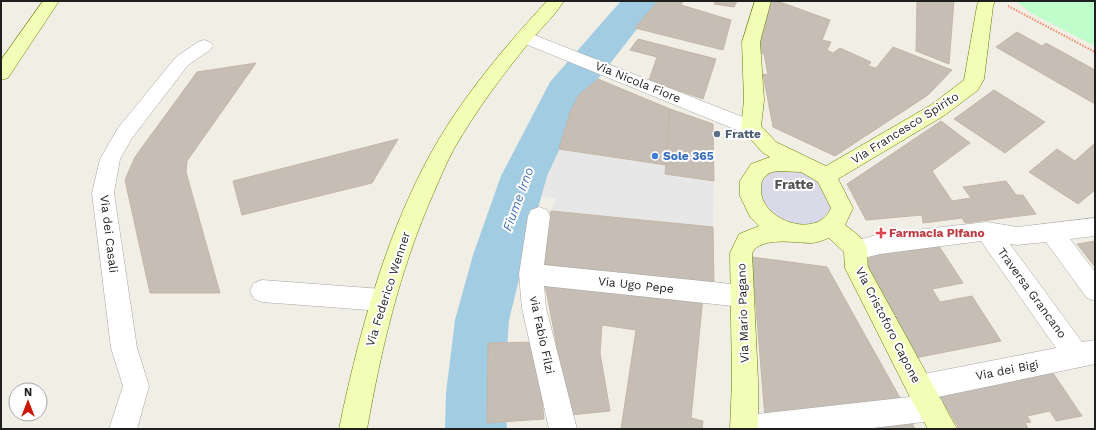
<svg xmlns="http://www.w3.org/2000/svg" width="1096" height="430" viewBox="0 0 1096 430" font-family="'Work Sans',sans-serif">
  <rect width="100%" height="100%" fill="#f1eee5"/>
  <!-- park -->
  <polygon fill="#bffdcb" points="1016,1 1095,1 1095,46 1031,13"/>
  <!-- parking -->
  <polygon fill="#e7e7e7" points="559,149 666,165 665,174 714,181 713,227 551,211 556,198 531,196"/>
  <!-- plaza -->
  <polygon fill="#dad9e7" points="782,164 819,176 833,206 823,222 801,227 766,215 754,179"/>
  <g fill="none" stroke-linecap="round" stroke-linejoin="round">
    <!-- river -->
    <polygon fill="#a2cce1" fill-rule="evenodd" points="621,1 659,1 583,98 547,176 525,255 509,320 504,393 507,429 445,429 446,393 455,320 473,255 501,176 550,82"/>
  </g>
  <!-- building -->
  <g fill="#c6bdb4" stroke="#c4b6a6">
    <polygon points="658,1 683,1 681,5 731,20 723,50 635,28"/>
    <polygon points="716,1 737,1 734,7 714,4"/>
    <polygon points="771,1 777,1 830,20 822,40 831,42 827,50 833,53 840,48 871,62 868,66 876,68 893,47 952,70 928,95 835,156 773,127 763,74 768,75 764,54 759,52 758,34"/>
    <polygon points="917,1 954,1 949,64 916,51"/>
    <polygon points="1017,32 1042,46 1046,43 1095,70 1095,104 996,47"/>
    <polygon points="638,39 716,59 703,99 649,80 657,57 630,50"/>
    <polygon points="256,63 187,161 186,172 220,293 150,293 125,180 135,157 197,72"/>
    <polygon points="598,79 670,109 666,165 559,149 571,110 580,94"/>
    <polygon points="994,90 1045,122 1005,153 954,119"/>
    <polygon points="670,109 713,124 714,181 665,174"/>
    <polygon points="941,121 970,143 932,171 952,201 971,198 963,187 1006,181 1016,195 1023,195 1036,214 965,223 962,218 923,223 922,215 866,220 847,184"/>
    <polygon points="398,139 372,183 242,215 233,181"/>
    <polygon points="1095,143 1095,190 1078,204 1029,172 1057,149 1075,161"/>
    <polygon points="551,211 713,227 714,287 543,264"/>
    <polygon points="1095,241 1095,267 1077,244"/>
    <polygon points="937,243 963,283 932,289 940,302 972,296 1001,341 915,358 859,257"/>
    <polygon points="752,257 827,267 904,405 765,418"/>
    <polygon points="544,279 703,297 691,418 703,421 702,429 621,429 636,330 602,325 600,353 610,411 570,415"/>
    <polygon points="536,342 544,419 487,423 488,343"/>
    <polygon points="1051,370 1082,416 1056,421 1050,411 1027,416 1031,422 1025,423 1028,428 1024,429 959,429 937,391"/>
    <polygon points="909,416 915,429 853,429"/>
  </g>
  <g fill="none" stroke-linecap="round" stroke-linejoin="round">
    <defs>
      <g id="street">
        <polygon points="524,31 758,123 761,128 758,133 751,135 744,133 518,41 515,37 518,33"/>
        <polygon points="204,40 210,42 213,46 210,50 188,65 132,138 120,159 114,193 137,348 149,386 137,429 109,429 123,386 111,348 92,193 100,159 118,128 176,57 198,42"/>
        <polygon points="539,207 547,210 550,216 544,265 742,285 751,288 754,296 751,304 742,307 544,286 546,308 577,429 549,429 522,308 519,274 528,216 531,210"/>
        <polygon points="1095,218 1095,236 1070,239 1095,272 1095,301 1087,298 1046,242 1017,245 1010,244 1082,342 1095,340 1095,364 938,397 941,399 945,408 941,417 932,421 864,429 735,429 739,419 749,415 910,397 906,388 910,379 919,375 1056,348 981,241 880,254 856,260 848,257 845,250 848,243 880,234 987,222 1017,227"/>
        <polygon points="262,280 382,289 391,292 394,300 391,308 382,311 262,302 254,299 250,291 254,283"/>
      </g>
      <g id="secondary">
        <polygon points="43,1 59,1 8,78 1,80 1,60"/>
        <path d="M 547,1 L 564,1 C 554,17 539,30 527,45 C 501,77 476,111 455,147 C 446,163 439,181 431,199 C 399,273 381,350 367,429 L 339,429 C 359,332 388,225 439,139 C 469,89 508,43 547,1 Z"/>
        <path d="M 755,1 L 771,1 L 760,42 L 764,100 L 761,126 L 776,142 L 826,166 L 931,105 L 964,80 L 977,6 L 979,1 L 995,1 L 993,6 L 984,79 L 978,90 L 945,115 L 838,179 L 853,208 L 845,225 C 853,231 867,240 867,251 C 868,256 867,261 868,267 L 957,429 L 928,429 L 910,397 L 845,268 L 844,252 L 829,238 C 823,240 817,243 811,243 C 795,243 761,236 752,253 L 758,381 L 758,429 L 730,429 L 732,381 L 730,253 L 739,234 L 759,226 L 750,217 L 740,196 L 740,181 L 751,164 L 770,157 L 762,152 L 741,128 L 744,100 L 742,42 ZM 777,171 L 801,172 L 818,182 L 831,208 C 818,240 761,221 761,190 C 761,184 761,180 766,176 C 768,173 773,172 777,171 Z"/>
      </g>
    </defs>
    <!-- street casing -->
    <use href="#street" stroke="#a6a6a6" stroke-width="1"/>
    <!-- secondary casing -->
    <use href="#secondary" stroke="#617d00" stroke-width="1"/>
    <!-- path -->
    <polyline stroke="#ff8868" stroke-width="2" stroke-dasharray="1.5 1.5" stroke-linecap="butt" points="1008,6 1095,52"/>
    <!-- street -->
    <use href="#street" fill="#fff" fill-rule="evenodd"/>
    <!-- secondary -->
    <use href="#secondary" fill="#f2feb6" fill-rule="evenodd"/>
  </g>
  <!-- markers -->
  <circle fill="#5c6f8a" stroke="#fff" stroke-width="1.5" cx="717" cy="134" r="4"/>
  <circle fill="#3f7fe0" stroke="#fff" stroke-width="1.5" cx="655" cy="156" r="4"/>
  <path fill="#e0444e" stroke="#fff" stroke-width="1.5" d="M879 227h4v4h4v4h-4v4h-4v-4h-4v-4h4z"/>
  <g text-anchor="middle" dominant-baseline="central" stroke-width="4" stroke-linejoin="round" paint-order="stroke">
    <!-- street labels -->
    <g font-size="12" fill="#1f1f1f" stroke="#fff">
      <text transform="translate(638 82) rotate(22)">Via Nicola Fiore</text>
      <text transform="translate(905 128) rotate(-32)">Via Francesco Spirito</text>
      <text transform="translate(109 234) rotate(83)">Via dei Casali</text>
      <text transform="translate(636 285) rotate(6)">Via Ugo Pepe</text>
      <text transform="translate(388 289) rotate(-72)">Via Federico Wenner</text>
      <text transform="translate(1032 293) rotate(54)">Traversa Grancano</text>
      <text transform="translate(743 313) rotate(-92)">Via Mario Pagano</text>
      <text transform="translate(888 325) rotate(63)">Via Cristoforo Capone</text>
      <text transform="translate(542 335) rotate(78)">via Fabio Filzi</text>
      <text transform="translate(1007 370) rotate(-11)">Via dei Bigi</text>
    </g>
    <!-- service labels -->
    <g font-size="12" font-weight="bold" fill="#4e5e75" stroke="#fff" text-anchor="start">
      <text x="725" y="134">Fratte</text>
    </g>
    <!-- shop labels -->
    <g font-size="12" font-weight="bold" fill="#366cbe" stroke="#fff" text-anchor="start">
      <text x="663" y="156">Sole 365</text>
    </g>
    <!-- health labels -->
    <g font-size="12" font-weight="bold" fill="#be3a42" stroke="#fff" text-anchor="start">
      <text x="889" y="233">Farmacia Pifano</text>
    </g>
    <!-- neighbourhood labels -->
    <g font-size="13" font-weight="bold" fill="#525252" stroke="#fff">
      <text x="794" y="184">Fratte</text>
    </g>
    <!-- water labels -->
    <g font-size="13" font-style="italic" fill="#4471b7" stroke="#fff">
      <text transform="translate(518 199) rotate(-70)">Fiume Irno</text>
    </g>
  </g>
  <!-- border -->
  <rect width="1096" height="430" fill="none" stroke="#1f1f1f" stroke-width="4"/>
  <!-- north arrow -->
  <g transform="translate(28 402)"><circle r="19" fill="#ffffff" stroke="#a5a5a5"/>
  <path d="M0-3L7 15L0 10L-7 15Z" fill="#cf1700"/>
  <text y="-6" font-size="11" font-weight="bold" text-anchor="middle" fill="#1f1f1f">N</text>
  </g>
</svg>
